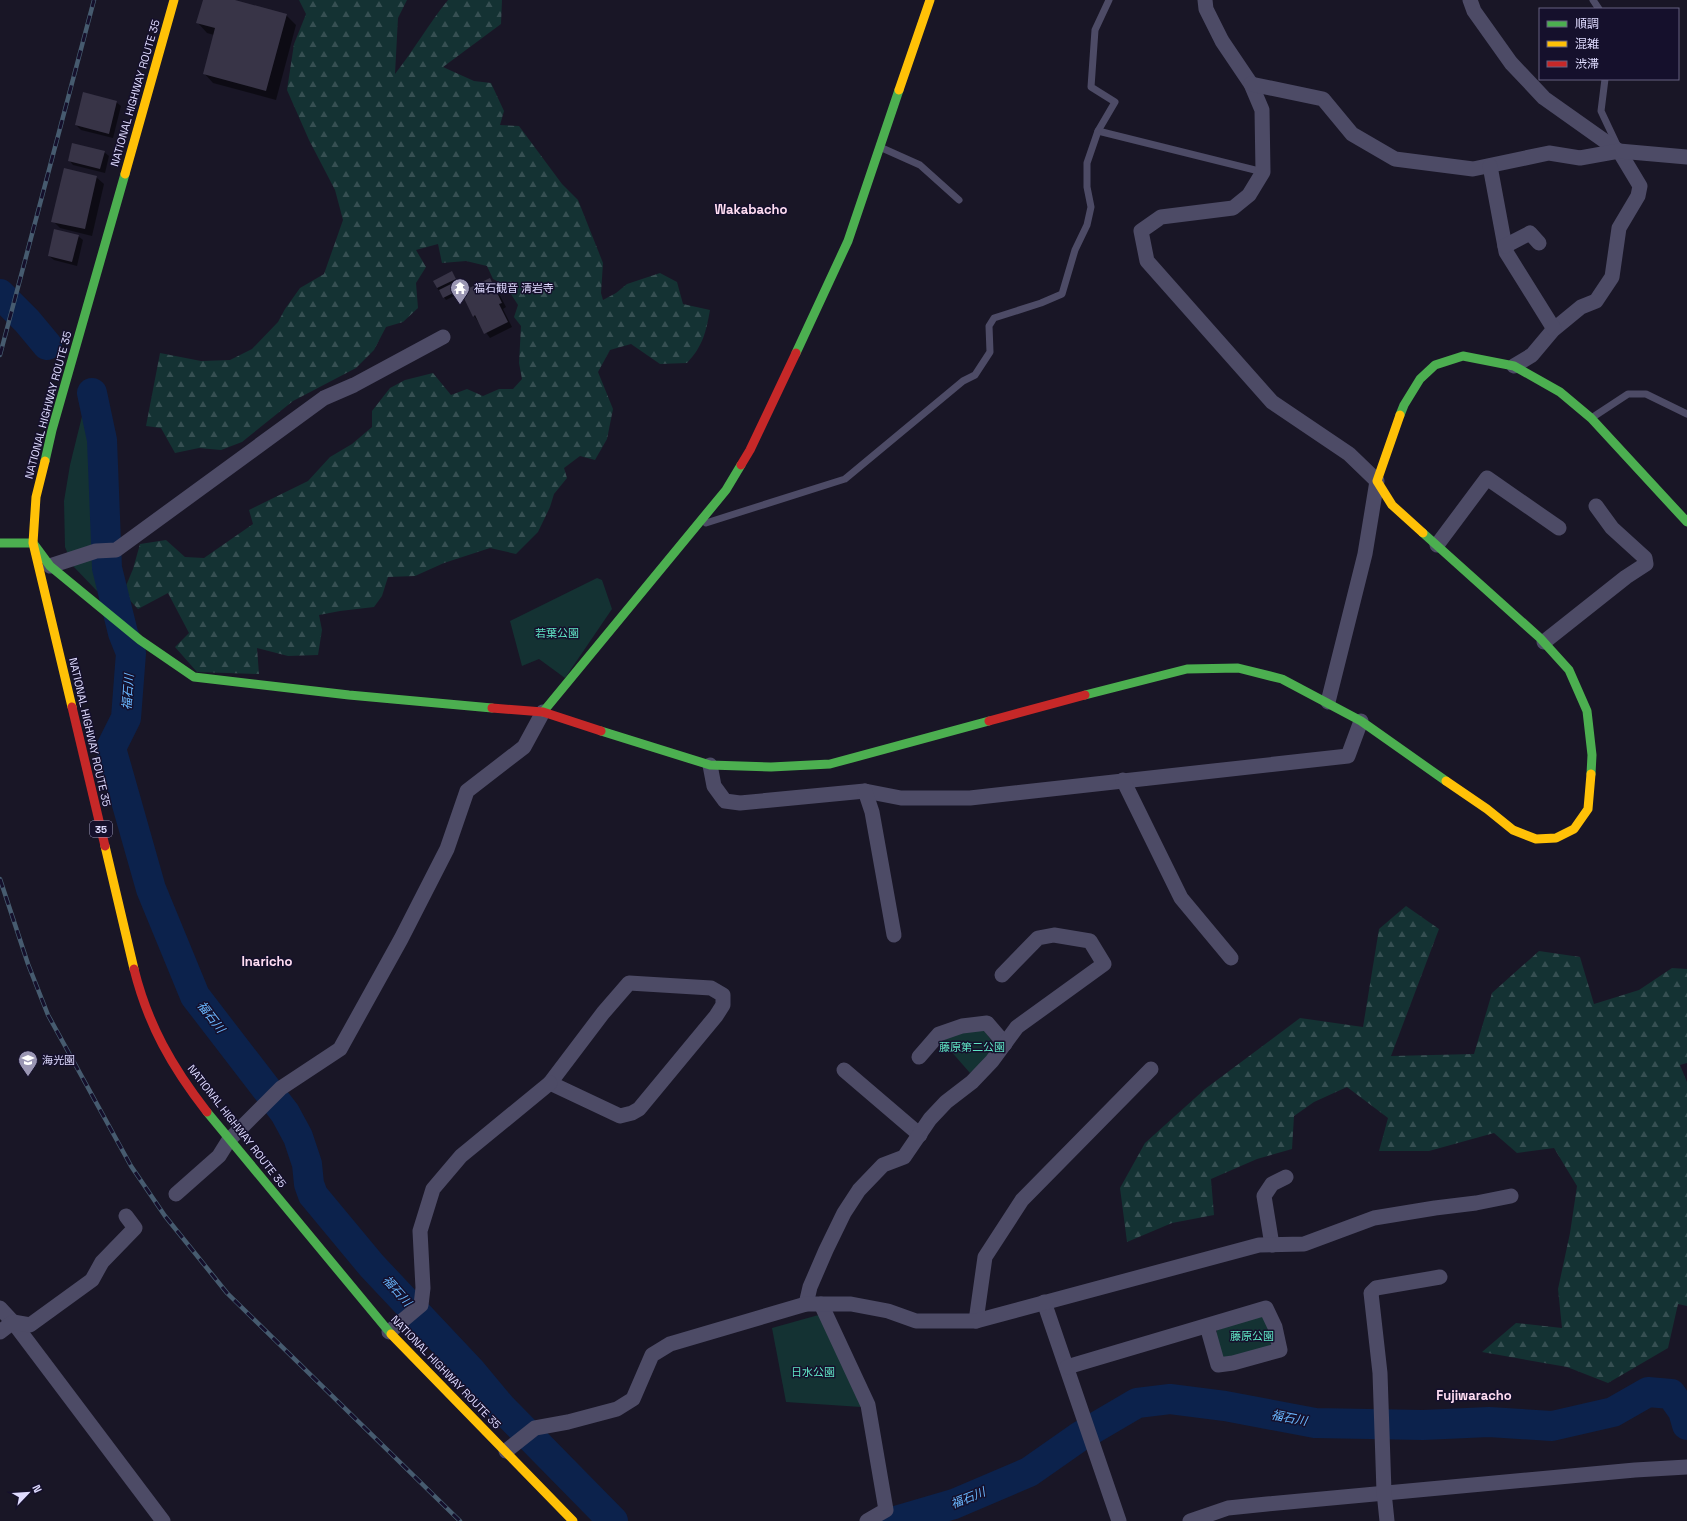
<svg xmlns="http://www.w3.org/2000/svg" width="1687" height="1521" viewBox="0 0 1687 1521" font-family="'Space Grotesk','Noto Sans JP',sans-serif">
  <defs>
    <pattern id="forest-firs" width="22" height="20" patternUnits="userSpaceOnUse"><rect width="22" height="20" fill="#143233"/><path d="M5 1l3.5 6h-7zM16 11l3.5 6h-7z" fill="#364f52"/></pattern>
  </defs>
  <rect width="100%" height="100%" fill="#191626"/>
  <!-- forest -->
  <g fill="url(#forest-firs)">
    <path d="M 299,0 L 407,0 L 398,18 L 395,74 C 414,50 429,23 448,0 L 502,0 L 501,24 L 443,67 L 474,81 L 491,83 L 504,111 L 500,125 L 519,126 L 562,184 L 578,200 L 603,263 L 601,293 L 603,300 L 616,293 L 627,284 L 660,273 L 677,282 L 683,304 L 710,310 C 706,332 703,346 687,363 L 660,364 L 631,344 L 610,350 L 598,372 L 613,409 L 607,439 L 595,460 L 580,456 L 564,468 L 567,478 L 554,494 L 550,507 L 538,532 L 516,554 L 490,548 L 444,563 L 415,576 L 388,577 L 382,596 L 374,607 L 340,611 L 319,615 L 322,630 L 318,655 L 288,656 L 257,648 L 259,674 L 197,672 L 175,647 L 189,633 L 168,593 L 138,609 L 123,593 L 133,569 L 140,544 L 166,540 L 185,557 L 204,558 L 253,524 L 249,510 L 308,481 L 330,457 L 352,444 L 372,427 L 372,411 L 390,388 L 405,380 L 433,373 L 451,395 L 467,389 L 483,396 L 499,389 L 513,389 L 522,379 L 519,363 L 521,326 L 514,317 L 518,305 L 505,285 L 493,279 L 487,266 L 466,261 L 442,263 L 438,244 L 416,250 L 426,267 L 416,283 L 418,308 L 403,322 L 386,327 L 374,350 L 356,368 L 293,401 L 242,442 L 221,450 L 199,448 L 175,453 L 161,428 L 146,426 L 160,353 L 201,361 L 230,360 L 252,349 L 278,322 L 285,309 L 300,288 L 324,274 L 343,220 L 335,190 L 309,140 L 287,90 L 294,44 L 306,14 Z"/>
    <polygon points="1406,906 1439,929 1391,1056 1474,1054 1492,993 1539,951 1580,957 1594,1004 1639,990 1672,968 1687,969 1687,1063 1680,1065 1687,1082 1687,1306 1678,1304 1668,1348 1608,1383 1567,1367 1482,1352 1516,1323 1562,1328 1558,1289 1570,1233 1577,1186 1554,1148 1517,1153 1494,1133 1429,1151 1379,1151 1388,1118 1347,1087 1314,1102 1294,1116 1292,1149 1257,1159 1211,1179 1214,1215 1172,1223 1127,1242 1120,1188 1145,1143 1205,1089 1300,1018 1363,1027 1379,929"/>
  </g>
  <!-- park -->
  <g fill="#143233">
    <polygon points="87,396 94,399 103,591 97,591 73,566 65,547 64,501 70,465"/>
    <polygon points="597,578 602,580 612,609 565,678 539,659 522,666 510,621"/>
    <polygon points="983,1029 997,1048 970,1073 942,1041 964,1030"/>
    <polygon points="822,1314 861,1407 786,1402 772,1328"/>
    <polygon points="1264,1314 1273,1341 1268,1349 1226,1360 1221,1357 1215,1338 1217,1330"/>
  </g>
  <!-- shadow -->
  <g fill="#0007">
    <polygon points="204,0 231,0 286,15 296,25 276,100 213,83 204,73 214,35 207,33 198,23"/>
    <polygon points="116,102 121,106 113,138 81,130 76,125"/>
    <polygon points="104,152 109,156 105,173 73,165 69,160"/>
    <polygon points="96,177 104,184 92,236 60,228 53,221"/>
    <polygon points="78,236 83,240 77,266 54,260 49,256"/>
    <polygon points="452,272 463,292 489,279 494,284 506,307 503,309 512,327 490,338 474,316 462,292 446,300 437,288"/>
  </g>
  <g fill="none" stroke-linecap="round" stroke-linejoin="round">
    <!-- river -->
    <g stroke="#0c224c" stroke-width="30">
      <polyline points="0,294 27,321 47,345"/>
      <polyline points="92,393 102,440 107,568 123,633 131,653 126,718 111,748 151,889 195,996 285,1113 298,1137 307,1164 309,1184 313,1195 372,1266 470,1370 501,1407 613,1521"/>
      <polyline points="896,1521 954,1504 1029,1472 1079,1437 1137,1403 1170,1399 1225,1406 1315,1423 1423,1425 1489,1422 1552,1426 1613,1412 1648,1392 1671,1394 1683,1411 1687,1425"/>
    </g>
  </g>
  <!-- building -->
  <g fill="#383447">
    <polygon points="203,0 235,0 287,14 266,91 203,74 215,28 196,23"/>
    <polygon points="83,92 117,101 109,134 75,125"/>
    <polygon points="72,143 105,151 100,169 68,161"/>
    <polygon points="64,168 97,176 85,229 51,222"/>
    <polygon points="54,229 79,235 72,262 48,256"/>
    <polygon points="452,271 456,279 437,288 433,281"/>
    <polygon points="490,278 502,303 499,304 508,322 484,334 475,315 473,317 461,292"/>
    <polygon points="457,281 461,289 443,298 439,290"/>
  </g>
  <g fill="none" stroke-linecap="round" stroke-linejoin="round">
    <!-- lane -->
    <g stroke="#4d4b66" stroke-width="7">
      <polyline points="1593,0 1599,9"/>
      <polyline points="1605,79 1601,111 1617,145"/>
      <polyline points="1098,131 1263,172"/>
      <polyline points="882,148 920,165 959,200"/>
      <polyline points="1593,417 1628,394 1646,394 1687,414"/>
      <polyline points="706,523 845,479 963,381 975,375 990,352 989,326 994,318 1041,303 1062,294 1075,250 1087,225 1091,207 1087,187 1087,163 1098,131 1115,102 1091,87 1095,30 1109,0"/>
    </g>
    <!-- street -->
    <g stroke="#4d4b66" stroke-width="15">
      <polyline points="1205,0 1206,9 1222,41 1251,84 1262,110 1263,172 1249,195 1233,208 1161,217 1141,231 1147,261 1272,402 1349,454 1377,481 1365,554 1328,702"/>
      <polyline points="1470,0 1474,11 1511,63 1544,98 1619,151 1640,186 1638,196 1619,228 1612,277 1596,301 1581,307 1553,330 1532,355 1514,366"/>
      <polyline points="1251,84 1323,99 1352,134 1395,159 1473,169 1549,153 1580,158 1619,151 1687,157"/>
      <polyline points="1490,166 1506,252 1554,329"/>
      <polyline points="1505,246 1530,233 1539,243"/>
      <polyline points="1437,545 1487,478 1559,528"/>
      <polyline points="50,566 96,551 116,550 324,398 354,385 443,337"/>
      <polyline points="1544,642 1626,577 1646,564 1645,558 1612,528 1596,506"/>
      <polyline points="710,765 714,786 725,801 740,803 865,791 901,798 970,798 1348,756 1361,721"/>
      <polyline points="1123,780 1181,898 1231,958"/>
      <polyline points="865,791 872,812 894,935"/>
      <polygon points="629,983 711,988 723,995 723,1005 716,1016 639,1109 632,1113 620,1116 550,1083 603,1013"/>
      <polyline points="919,1057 939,1034 962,1026 987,1023 1005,1044"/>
      <polyline points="844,1070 920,1135"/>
      <polyline points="176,1194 219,1156 229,1140 281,1088 340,1049 401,939 447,849 467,791 524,747 543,712"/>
      <polyline points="1272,1245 1264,1196 1272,1184 1286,1177"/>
      <polyline points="1044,1302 1119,1521"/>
      <polyline points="806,1304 810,1287 826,1250 844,1213 859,1190 883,1165 904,1157 930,1119 946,1102 972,1082 992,1061 1017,1027 1104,964 1090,941 1054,935 1038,938 1002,975"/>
      <polyline points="821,1304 868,1405 886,1510 867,1521"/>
      <polyline points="0,1308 13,1322 163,1521"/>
      <polyline points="976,1321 985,1257 1022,1200 1151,1069"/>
      <polyline points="0,1332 13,1322 30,1325 92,1280 102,1262 135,1228 126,1216"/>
      <polyline points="389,1332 421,1305 423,1288 420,1231 433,1189 461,1156 550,1083"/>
      <polyline points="1067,1367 1266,1308 1275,1327 1280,1350 1233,1363 1218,1365 1207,1326"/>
      <polyline points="506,1451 535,1428 568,1422 617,1409 633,1399 652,1355 670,1344 806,1304 851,1304 888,1311 916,1321 976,1321 1259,1245 1304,1244 1374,1218 1435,1208 1476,1203 1511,1196"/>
      <polyline points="1190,1521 1228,1508 1267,1504 1635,1470 1687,1467"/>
      <polyline points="1387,1521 1384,1492 1380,1373 1371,1293 1376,1288 1440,1277"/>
    </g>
    <!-- fast -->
    <g stroke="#4caf50" stroke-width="9">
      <polyline points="796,353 848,241 899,90"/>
      <polyline points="1400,415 1404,405 1420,379 1435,365 1463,356 1514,366 1560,392 1591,418 1687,522"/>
      <polyline points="45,461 52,430 125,174"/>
      <polyline points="1423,533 1540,638 1569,670 1587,711 1592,755 1591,774"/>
      <polyline points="0,543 33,543 50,566 140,640 194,677 349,695 492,708"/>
      <polyline points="1085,695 1187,669 1238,668 1282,679 1361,721 1446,781"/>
      <polyline points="543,712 726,490 741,465"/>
      <polyline points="601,731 710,765 771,767 830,764 989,721"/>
      <polyline points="207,1112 391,1334"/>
    </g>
    <!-- slow -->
    <g stroke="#ffc107" stroke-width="9">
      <polyline points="899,90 930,0"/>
      <polyline points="125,174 174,0"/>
      <polyline points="1400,415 1377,481 1392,505 1423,533"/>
      <polyline points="45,461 36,497 33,543 72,707"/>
      <polyline points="1446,781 1487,809 1513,830 1536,839 1556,838 1574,829 1588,809 1591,774"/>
      <polyline points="105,846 134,969"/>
      <polyline points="391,1334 573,1521"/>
    </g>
    <!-- jam -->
    <g stroke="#c62828" stroke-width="9">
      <polyline points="741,465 750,450 796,353"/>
      <polyline points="72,707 105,846"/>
      <polyline points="492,708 543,712 601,731"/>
      <polyline points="989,721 1085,695"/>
      <path d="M 134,969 C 148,1025 172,1067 207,1112"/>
    </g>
    <defs>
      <g id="rail">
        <polyline points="0,355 94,0"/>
        <polyline points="0,879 28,964 48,1015 131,1166 165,1216 227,1293 460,1521"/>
      </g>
    </defs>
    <!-- rail casing -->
    <use href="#rail" stroke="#465b6f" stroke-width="4.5"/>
    <!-- rail -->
    <use href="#rail" stroke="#15102c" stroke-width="3" stroke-dasharray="9" stroke-linecap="butt"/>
  </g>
  <!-- icons -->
  <defs>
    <symbol id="temple-pin" viewBox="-11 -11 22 30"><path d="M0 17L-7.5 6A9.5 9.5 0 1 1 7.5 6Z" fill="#9a96b3" stroke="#15102c"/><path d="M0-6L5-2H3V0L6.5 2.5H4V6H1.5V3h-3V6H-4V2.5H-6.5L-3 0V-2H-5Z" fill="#fff"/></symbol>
    <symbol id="school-pin" viewBox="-11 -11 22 30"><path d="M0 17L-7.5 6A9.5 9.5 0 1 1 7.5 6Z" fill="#9a96b3" stroke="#15102c"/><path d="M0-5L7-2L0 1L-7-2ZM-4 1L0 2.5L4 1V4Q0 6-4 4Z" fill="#fff"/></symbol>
  </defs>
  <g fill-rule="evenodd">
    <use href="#temple-pin" x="449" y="277" width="22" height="30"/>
    <use href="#school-pin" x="17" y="1049" width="22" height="30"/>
  </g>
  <g text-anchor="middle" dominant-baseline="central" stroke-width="3" stroke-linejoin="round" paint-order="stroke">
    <!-- shield labels -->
    <rect fill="#15102c" stroke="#a29ec0" stroke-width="1" x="90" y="821" width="22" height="16" rx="3"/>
    <g font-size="10" font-weight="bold" fill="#dfdbff">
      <text x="101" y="829">35</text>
    </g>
    <!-- street labels -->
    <g font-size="11" fill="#dfdbff" stroke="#15102c">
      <text transform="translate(135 93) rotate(-74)">NATIONAL HIGHWAY ROUTE 35</text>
      <text transform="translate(48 405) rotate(-75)">NATIONAL HIGHWAY ROUTE 35</text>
      <text transform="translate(90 732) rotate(77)">NATIONAL HIGHWAY ROUTE 35</text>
      <text transform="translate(237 1126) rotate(52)">NATIONAL HIGHWAY ROUTE 35</text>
      <text transform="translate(446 1372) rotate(46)">NATIONAL HIGHWAY ROUTE 35</text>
    </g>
    <!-- poi labels -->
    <g font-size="11" fill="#dfdbff" stroke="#15102c" text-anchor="start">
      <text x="474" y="288">福石観音 清岩寺</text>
      <text x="42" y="1060">海光園</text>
    </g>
    <!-- park labels -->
    <g font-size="11" fill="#60e6c6" stroke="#15102c">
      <text x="557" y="633">若葉公園</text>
      <text x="972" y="1047">藤原第二公園</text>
      <text x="1252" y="1336">藤原公園</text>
      <text x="813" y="1372">日水公園</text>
    </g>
    <!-- water labels -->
    <g font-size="12" font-style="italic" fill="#69b7ff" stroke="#15102c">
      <text transform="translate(128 692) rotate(-86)">福石川</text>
      <text transform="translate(211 1017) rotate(52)">福石川</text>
      <text transform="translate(397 1291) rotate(48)">福石川</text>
      <text transform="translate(1289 1418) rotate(11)">福石川</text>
      <text transform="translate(968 1498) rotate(-22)">福石川</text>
    </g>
    <!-- quarter labels -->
    <g font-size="13" font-weight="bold" fill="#ffddf2" stroke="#15102c">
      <text x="751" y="209">Wakabacho</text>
      <text x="267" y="961">Inaricho</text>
      <text x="1474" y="1395">Fujiwaracho</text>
    </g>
  </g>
  <!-- legend -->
  <rect x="1539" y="8" width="140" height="72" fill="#15102c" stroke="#666180"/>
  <rect x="1547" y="21" width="20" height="6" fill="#4caf50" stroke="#666180"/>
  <text x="1575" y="28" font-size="12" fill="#dfdbff">順調</text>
  <rect x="1547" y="41" width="20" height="6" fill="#ffc107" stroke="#666180"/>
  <text x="1575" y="48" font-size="12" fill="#dfdbff">混雑</text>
  <rect x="1547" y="61" width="20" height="6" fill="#c62828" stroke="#666180"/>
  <text x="1575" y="68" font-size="12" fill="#dfdbff">渋滞</text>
  <!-- north arrow -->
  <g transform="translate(28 1493) rotate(65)" stroke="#15102c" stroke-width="3" paint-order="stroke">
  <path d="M0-3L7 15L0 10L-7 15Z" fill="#dfdbff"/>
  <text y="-6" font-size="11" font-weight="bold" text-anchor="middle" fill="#dfdbff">N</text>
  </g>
</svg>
